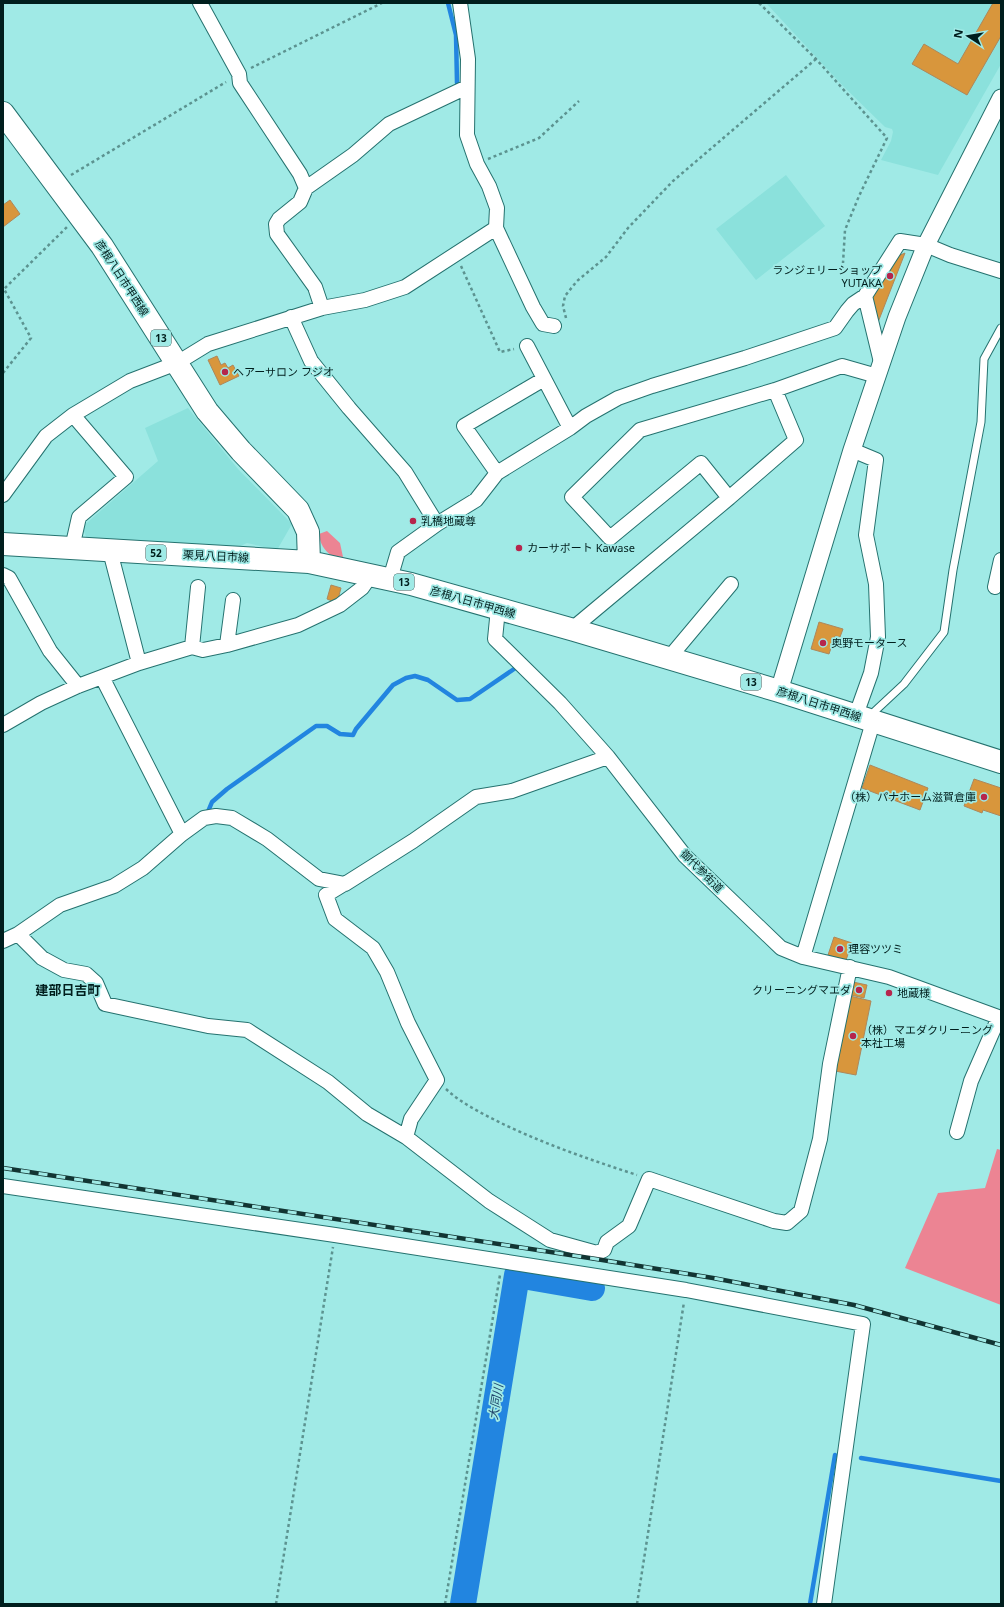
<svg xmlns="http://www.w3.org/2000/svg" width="1004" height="1607" viewBox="0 0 1004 1607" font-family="'Noto Sans','Noto Sans JP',sans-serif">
  <rect width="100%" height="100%" fill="#a0eae6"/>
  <path fill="#8be1dc" d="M766 3H1001V64L938 175 881 160 891 141 893 132 892 129 885 127 843 86Z
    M786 175 825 226 756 280 716 229Z
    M188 408 238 469 292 524 277 550 247 543 232 550 88 541 82 527 158 461 145 428Z"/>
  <path fill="#ec8493" d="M327 531 340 543 343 557 332 556C324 550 320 544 319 534Z
    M997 1149 1001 1150V1305L905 1268 938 1193 985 1188Z"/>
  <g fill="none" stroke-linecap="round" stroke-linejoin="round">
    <path stroke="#2285e0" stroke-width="4.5" d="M448 3 456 35 457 83
      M207 814 212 802 227 789 316 726H327L340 734 353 735 356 729 393 685 406 678 415 676 428 680 457 700 470 699 517 667
      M861 1458 1001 1481
      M810 1604 835 1455"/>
    <path stroke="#2285e0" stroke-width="26" d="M463 1604 517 1275 592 1288"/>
  </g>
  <path fill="#d8963c" stroke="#ac885c" d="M993 3H1001V36L967 95 912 64 924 44 958 64Z
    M10 200 20 214 3 227V205Z
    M905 253 875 330 871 296 898 256Z
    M217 356 221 365 225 363 228 368 233 365 239 376 220 385 208 360Z
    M331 585 341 588 337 603 327 599Z
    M819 622 843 629 840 637 835 636 829 654 811 649Z
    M870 765 928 788 920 810 862 788Z
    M974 779 1001 788V816L983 810 982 813 964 806Z
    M834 937 852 943 846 960 828 955Z
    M853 982 867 985 864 998 851 995Z
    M850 996 871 1001 856 1075 835 1071Z"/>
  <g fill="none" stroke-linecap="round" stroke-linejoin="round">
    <g stroke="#25726f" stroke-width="9">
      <path id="service" d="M873 719 875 711 904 684 944 632 953 570 981 422 984 359 1001 328"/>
    </g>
    <g stroke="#25726f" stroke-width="16">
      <path id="minor" d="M200 3 239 74 240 83 300 174 306 188 300 202 279 219 276 224 277 234 315 287 322 308
        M306 188 353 155 389 124 467 87
        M496 228 533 307 543 324 554 326
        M291 317 311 361 349 408 405 472 437 524
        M527 346 570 428
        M881 362 865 296 900 241 926 245 950 255 1001 271
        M852 450 876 460 866 535 876 584 878 637 871 673 856 715
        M497 473 464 426 544 379
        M3 495 46 436 73 415 130 381 177 363 208 344 322 308 365 300 405 287 496 228 497 208 489 186 477 164 467 135 468 59 460 3
        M729 498 796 440 775 390
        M72 548 79 517 126 477 73 415
        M110 551 139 663
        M3 575 9 578 50 651 78 686
        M390 579 398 552 437 524 476 500 497 473 570 428 586 416 618 398 652 386 745 358 835 328 847 311 853 304 865 296
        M995 587 1001 560
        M498 609 495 639 560 703 608 757 685 856 781 948 803 957 889 977 1001 1018
        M574 630 578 624 729 498 701 463 610 538 572 497 640 430 775 390 842 366 877 376
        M227 645 233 600
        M192 647 198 587
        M669 658 731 584
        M102 677 182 834
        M3 725 41 703 78 686 139 663 192 647 203 650 227 645 298 625 340 605 362 588 371 575
        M18 934 42 958 64 970 86 974 96 983 105 1004 208 1026 247 1030 328 1082 367 1114 406 1137 411 1119 437 1080 408 1023 387 972 373 948 335 919 326 895 344 884
        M3 941 18 934 60 905 114 886 143 868 182 834 204 818 216 816 232 818 267 839 319 879 345 884 413 841 476 797 512 791 608 757
        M803 957 873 722
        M957 1132 971 1081 999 1017
        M406 1137 489 1201 550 1240 597 1253 604 1250 607 1242 629 1226 649 1179 774 1221 787 1223 801 1211 820 1139 830 1064 850 967
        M3 1186 335 1235 686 1290 863 1324 824 1604"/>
    </g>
    <g stroke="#25726f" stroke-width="19">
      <path id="tertiary" d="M779 691 852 450 897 317 926 245 1001 98"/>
    </g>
    <g stroke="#25726f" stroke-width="24">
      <path id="primary" d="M3 113 102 246 207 411 241 451 298 510 308 532 309 562
        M3 544 309 562 411 584 574 630 779 691 1001 762"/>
    </g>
    <path stroke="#5c9390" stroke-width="2.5" stroke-dasharray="3 3" stroke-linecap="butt" d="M759 3 816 59 887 138 859 196 845 230 843 263
      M251 68 382 3
      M488 159 539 138 579 101
      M71 175 226 82
      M461 266 500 352 514 349
      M566 318 563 306 565 296 577 281 606 257 628 228 673 181 816 59
      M3 373 31 338 4 289 67 227
      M446 1089C462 1104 483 1114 503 1124 547 1145 591 1160 637 1175
      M276 1604 333 1247
      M445 1604 500 1275
      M637 1604 684 1302"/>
    <use href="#service" stroke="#fff" stroke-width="7"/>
    <use href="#minor" stroke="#fff" stroke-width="14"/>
    <use href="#tertiary" stroke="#fff" stroke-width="17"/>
    <use href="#primary" stroke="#fff" stroke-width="22"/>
    <g stroke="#123533" stroke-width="4.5">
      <path id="rail" d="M3 1168 596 1259 713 1278 854 1305 1001 1345"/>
    </g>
    <use href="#rail" stroke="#a0eae6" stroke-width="3" stroke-dasharray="9" stroke-linecap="butt"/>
  </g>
  <g fill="#b6254c" stroke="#a0eae6" stroke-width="1.5">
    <circle cx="890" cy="276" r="4"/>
    <circle cx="225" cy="372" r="4"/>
    <circle cx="413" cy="521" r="4"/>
    <circle cx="519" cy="548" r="4"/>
    <circle cx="823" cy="643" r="4"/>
    <circle cx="984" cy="797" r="4"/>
    <circle cx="840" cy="949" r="4"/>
    <circle cx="859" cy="990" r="4"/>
    <circle cx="889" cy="993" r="4"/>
    <circle cx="853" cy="1036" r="4"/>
  </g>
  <g text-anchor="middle" stroke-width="3.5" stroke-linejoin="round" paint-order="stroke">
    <g fill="#a0eae6" stroke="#305b59" stroke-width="1">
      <rect x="151" y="330" width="20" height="16" rx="3"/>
      <rect x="146" y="545" width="20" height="16" rx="3"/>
      <rect x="394" y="574" width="20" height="16" rx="3"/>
      <rect x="741" y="674" width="20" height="16" rx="3"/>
    </g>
    <g font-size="10" font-weight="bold" fill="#001e1d">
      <text x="161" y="342">13</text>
      <text x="156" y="557">52</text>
      <text x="404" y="586">13</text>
      <text x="751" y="686">13</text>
    </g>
    <g font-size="11" fill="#001e1d" stroke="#a0eae6" text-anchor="start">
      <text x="882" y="274" text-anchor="end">ランジェリーショップ<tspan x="882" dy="13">YUTAKA</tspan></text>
      <text x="233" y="376">ヘアーサロン フジオ</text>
      <text x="421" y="525">乳橋地蔵尊</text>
      <text x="527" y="552">カーサポート Kawase</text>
      <text x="831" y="647">奥野モータース</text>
      <text x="976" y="801" text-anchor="end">（株）パナホーム滋賀倉庫</text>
      <text x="848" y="953">理容ツツミ</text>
      <text x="851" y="994" text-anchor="end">クリーニングマエダ</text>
      <text x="897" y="997">地蔵様</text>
      <text x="861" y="1034">（株）マエダクリーニング<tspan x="861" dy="13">本社工場</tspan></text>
    </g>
    <g font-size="11" fill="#001e1d" stroke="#a0eae6">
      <text transform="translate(122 278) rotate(57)" y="4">彦根八日市甲西線</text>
      <text transform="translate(216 556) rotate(3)" y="4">栗見八日市線</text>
      <text transform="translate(473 602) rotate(16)" y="4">彦根八日市甲西線</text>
      <text transform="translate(819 704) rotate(18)" y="4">彦根八日市甲西線</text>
      <text transform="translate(702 871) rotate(45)" y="4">御代参街道</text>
    </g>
    <g font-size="12" font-style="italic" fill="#21456b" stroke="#a0eae6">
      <text transform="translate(496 1402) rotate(-81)" y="4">大同川</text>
    </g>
    <g font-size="13" font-weight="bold" fill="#001e1d" stroke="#a0eae6">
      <text x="68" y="995">建部日吉町</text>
    </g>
  </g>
  <rect width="1004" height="1607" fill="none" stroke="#001e1d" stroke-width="8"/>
  <g transform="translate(968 36) rotate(282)" stroke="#a0eae6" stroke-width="3" paint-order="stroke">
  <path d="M0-3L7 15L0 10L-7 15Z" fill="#001e1d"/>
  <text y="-6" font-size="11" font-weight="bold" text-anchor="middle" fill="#001e1d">N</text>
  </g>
</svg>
